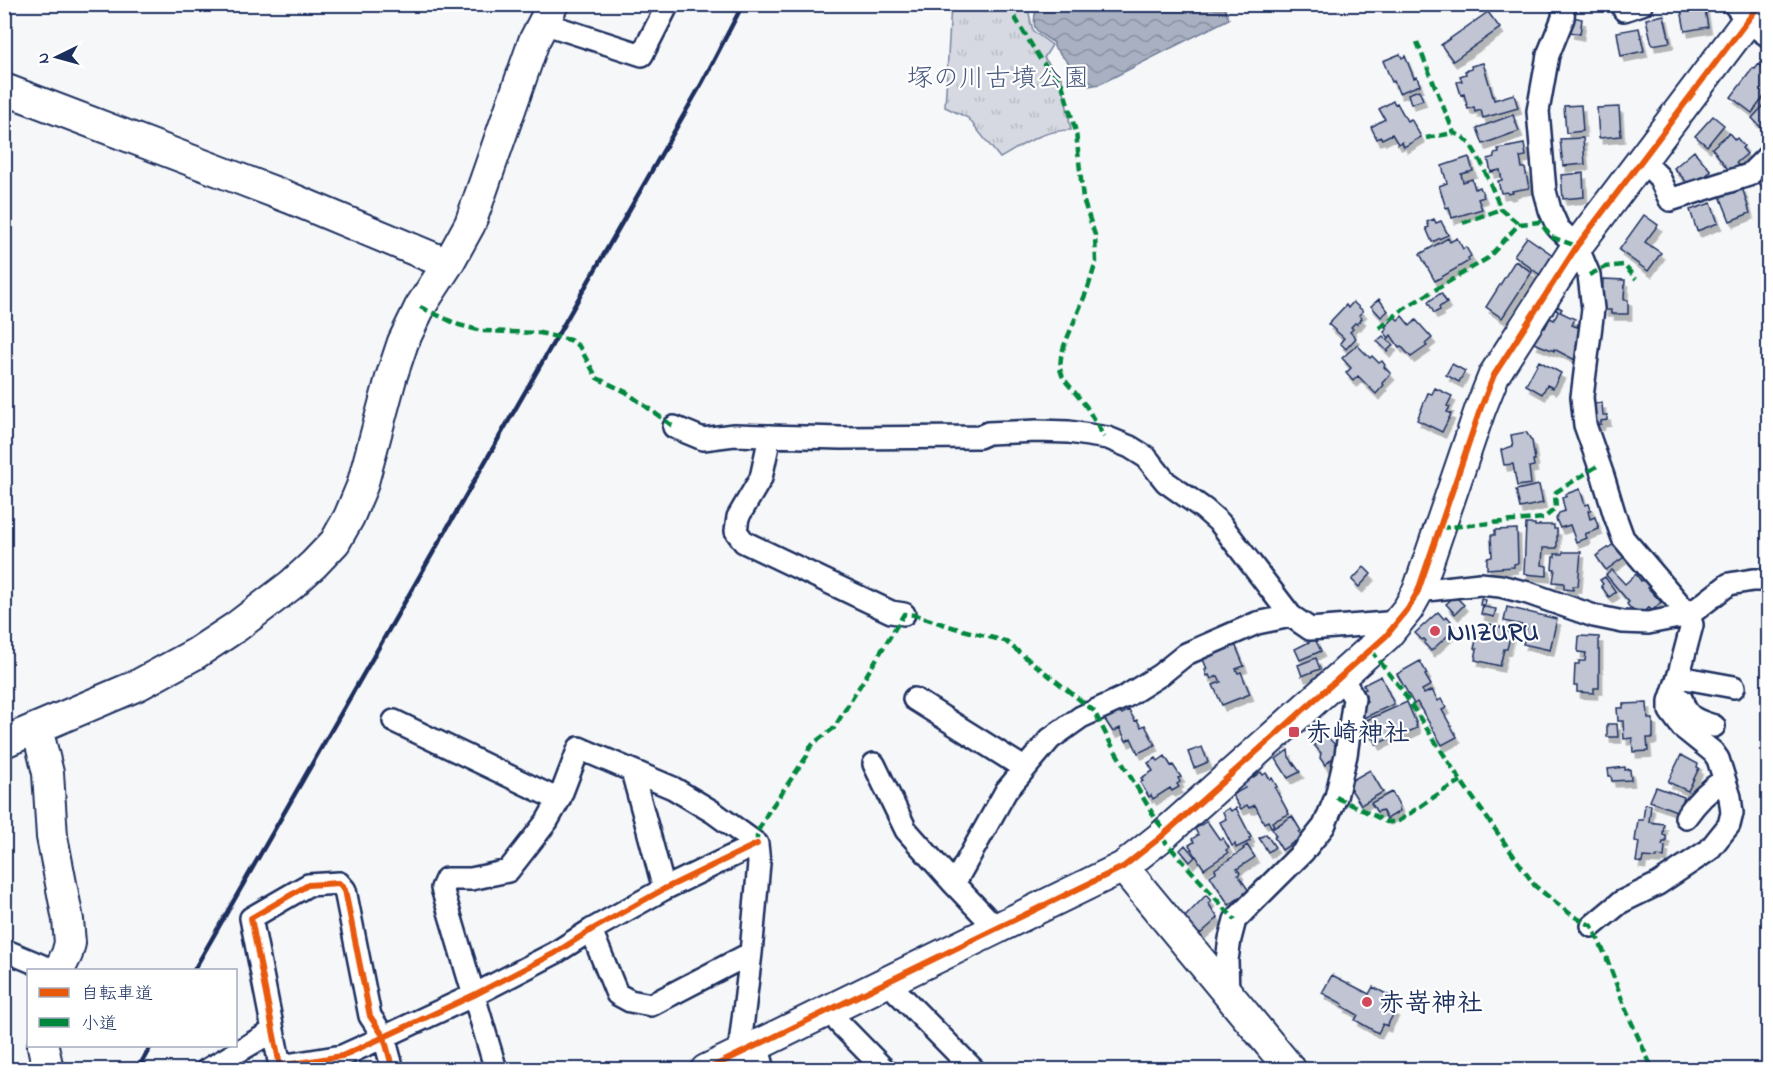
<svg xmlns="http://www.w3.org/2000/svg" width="1773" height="1074" viewBox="0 0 1773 1074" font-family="'Indie Flower','Klee One',sans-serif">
  <defs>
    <pattern id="park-tufts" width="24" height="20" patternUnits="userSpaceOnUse" patternTransform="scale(1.5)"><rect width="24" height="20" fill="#d6d9e2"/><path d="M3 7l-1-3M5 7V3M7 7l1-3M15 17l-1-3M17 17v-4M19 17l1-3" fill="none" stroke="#b7bbc4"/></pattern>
    <pattern id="water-waves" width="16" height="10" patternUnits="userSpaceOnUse" patternTransform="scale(1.5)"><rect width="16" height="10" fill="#a9b0c1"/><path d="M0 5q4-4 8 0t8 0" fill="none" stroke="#8990a0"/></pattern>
    <filter id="shadow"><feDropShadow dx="3.5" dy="6" stdDeviation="0" flood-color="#0004"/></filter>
  </defs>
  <rect width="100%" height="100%" fill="#f6f7f9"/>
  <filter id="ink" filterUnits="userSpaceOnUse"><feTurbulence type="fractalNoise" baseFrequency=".0167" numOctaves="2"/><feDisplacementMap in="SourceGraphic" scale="12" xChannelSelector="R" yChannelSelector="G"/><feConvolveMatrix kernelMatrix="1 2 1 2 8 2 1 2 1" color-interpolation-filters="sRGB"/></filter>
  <g filter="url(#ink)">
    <path fill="url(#park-tufts)" stroke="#7884a0" stroke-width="1.5" d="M951 5H1027L1033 31 1052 45 1044 58 1062 79 1071 130C1042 130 1025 144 1000 158L968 118 945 107Z"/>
    <path fill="url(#water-waves)" stroke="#707c99" stroke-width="1.5" d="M1037 5H1223L1229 19 1100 84 1089 86 1054 47V43C1033 29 1031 30 1037 5Z"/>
    <path fill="#c0c4d3" stroke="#1b2f5e" stroke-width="1.5" filter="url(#shadow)" d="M1680 4H1704L1708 27 1685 31Z
      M1488 12 1500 28 1453 61 1441 45Z
      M1664 15 1670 42 1652 45 1646 19Z
      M1573 17 1582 19 1580 34 1570 32Z
      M1639 28 1644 51 1621 56 1617 32Z
      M1400 54 1402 58 1405 56 1414 78 1417 77 1420 85 1399 93 1394 81 1392 82 1383 61Z
      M1483 63 1494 100 1514 94 1518 108 1483 118 1481 110 1475 112 1474 107 1468 109 1464 94 1461 95 1457 82 1462 81 1460 76 1466 74 1465 71 1472 69 1471 66Z
      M1759 64 1768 71V91L1752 113 1731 97 1753 68 1755 69Z
      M1419 90 1423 100 1411 104 1408 94Z
      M1393 101 1395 104 1397 103 1407 121 1411 119 1421 137 1404 147 1402 142 1398 144 1392 134 1382 139 1381 137 1377 139 1371 127 1385 119 1379 109Z
      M1766 103 1768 106V135L1752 118Z
      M1581 105 1583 131 1566 133 1564 106Z
      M1619 107 1621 136 1599 138 1597 108Z
      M1513 115 1519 131 1483 144 1477 128Z
      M1713 116 1724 125 1707 146 1695 136Z
      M1729 133 1735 140 1737 138 1744 146 1742 148 1747 154 1736 163 1738 165 1730 172 1712 148Z
      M1583 138 1585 164 1563 166 1560 139Z
      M1524 144 1526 156 1520 157 1522 168H1525L1529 188 1512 191 1513 193 1508 194 1507 192 1501 193 1498 181 1502 180 1500 170 1491 172 1488 159 1494 157V154L1499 153 1498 149Z
      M1694 151 1711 171 1692 188 1674 168Z
      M1469 157 1473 171 1461 174 1463 182 1472 179 1475 189 1480 187 1484 197 1478 199 1482 209 1452 218 1449 207 1446 208 1439 186 1447 183 1442 166Z
      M1583 173 1584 197 1563 199 1561 175Z
      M1768 177V199L1759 183Z
      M1742 187 1750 213 1730 221 1720 196Z
      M1711 203 1718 223 1697 231 1690 210Z
      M1644 215 1658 225 1645 242 1661 253 1648 271 1619 250Z
      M1434 219 1436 223 1441 221 1448 235 1432 242 1426 228 1429 227 1427 222Z
      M1527 237 1554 256 1540 275 1514 255Z
      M1448 238 1450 242 1457 238 1463 249 1466 247 1471 256 1468 258 1469 261 1435 281 1420 254Z
      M1515 261 1532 272 1502 318 1486 307Z
      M1603 279 1625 280 1624 300H1628V314H1611V310H1604V303H1602Z
      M1441 293 1447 303 1439 307 1440 310 1434 313 1428 302Z
      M1379 299 1388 311 1381 317 1371 306Z
      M1353 302 1363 311 1359 315 1362 318 1357 324 1355 323 1351 327 1353 329 1350 332 1356 338 1346 349 1340 343 1344 338 1328 324 1346 305 1348 308Z
      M1557 306 1562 309 1560 312 1575 319 1572 325 1577 327 1578 324 1586 328 1582 344 1575 360 1554 349V351L1534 343 1543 327 1545 328 1550 318 1554 320 1558 311 1556 310Z
      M1402 316 1410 326 1416 320 1432 338 1425 344 1427 346 1411 357 1401 346 1399 347 1391 335 1389 338 1384 332 1387 329 1385 327 1395 317 1398 320Z
      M1383 336 1393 345 1387 351 1377 341Z
      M1357 345 1370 358 1372 356 1379 363 1382 361 1385 365 1384 367 1391 374 1382 383 1384 385 1376 394 1358 376 1353 381 1346 373 1351 368 1342 358Z
      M1539 361 1561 373 1553 388 1547 385 1542 394 1526 385Z
      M1452 364 1465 371 1459 382 1446 375Z
      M1435 388 1452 396 1447 406 1450 407 1447 412 1451 414 1442 432 1417 420 1428 393 1432 394Z
      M1602 403 1603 415H1607V420L1601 421V424L1591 425 1590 404Z
      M1526 432 1532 441 1535 460H1533L1534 466 1529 467 1531 484 1517 486 1513 464 1504 465 1501 450 1513 446 1511 435Z
      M1539 485 1543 503 1520 508 1516 490Z
      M1580 489 1585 505 1589 504 1591 510 1588 511 1590 519 1595 517 1599 529 1585 534 1587 538 1576 542 1570 525 1560 528 1556 519 1559 513 1565 511 1562 498 1567 496 1566 494Z
      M1526 524H1535V526H1539V525H1554V529H1557V548H1543L1542 565 1547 566V576L1524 574Z
      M1517 529 1518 563 1514 564V567L1487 569V558L1492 557 1491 535H1495V530Z
      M1614 544 1615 546 1619 544 1627 555 1606 570 1596 556Z
      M1563 552H1581L1578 586H1573V590L1564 589V583L1553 582 1555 569H1552L1553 557H1555V554H1562Z
      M1364 567 1371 574 1359 587 1352 580Z
      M1612 570 1625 584 1636 574 1641 581 1644 578 1651 586 1648 588 1661 602 1652 611 1649 607 1638 617 1627 604 1629 602 1606 575Z
      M1605 577 1616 592 1609 597 1601 586 1603 584 1600 580Z
      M1455 596 1464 605 1455 614 1446 604Z
      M1481 599 1486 600 1484 607 1496 609 1494 617 1481 614 1483 605H1480Z
      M1507 607 1557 619 1550 650 1523 644 1527 626 1504 621Z
      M1438 612 1444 619 1447 616 1451 621 1449 624 1454 630 1431 651 1424 643 1426 641 1424 639 1422 640 1415 633Z
      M1490 624 1508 629V632L1511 633 1507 649H1504L1500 666 1475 660 1477 649 1474 648 1478 634 1481 635 1483 625 1489 627Z
      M1579 636 1599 637V688H1594V693L1577 692V686H1574L1575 664H1579V661H1585L1586 653 1578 652Z
      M1315 639 1321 651 1300 660 1295 649Z
      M1231 642 1233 645 1235 644 1244 666 1236 669 1238 673 1241 672 1250 694 1222 705 1213 685 1221 682 1218 676 1211 679 1209 675 1207 676 1205 670 1207 669 1202 657Z
      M1316 658 1320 669 1302 676 1298 665Z
      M1420 661 1427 674 1425 675 1431 685 1422 690 1424 694 1432 690 1438 701 1441 699 1446 708 1442 710 1457 737 1442 745 1417 702 1414 704 1397 674Z
      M1381 676 1394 704 1359 720 1361 703 1367 701 1362 690 1366 689 1363 685Z
      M1407 702 1417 725 1416 726 1417 728 1406 733 1405 731 1377 744 1374 737 1372 739 1369 731 1371 730 1367 720Z
      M1647 703 1648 719H1653V738H1647L1648 751 1633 752 1632 738 1624 739 1623 721H1618L1617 708H1623V704Z
      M1118 707 1122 714 1129 710 1135 721 1137 720 1141 727 1145 725 1155 745 1138 753 1131 738 1126 741 1120 728 1113 732 1102 715Z
      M1607 724H1617L1618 737H1607Z
      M1325 734 1338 748 1335 753 1337 754 1325 765 1320 758 1321 753 1314 745 1316 739 1320 738Z
      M1202 747 1208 762 1194 768 1188 752Z
      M1288 750 1289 757 1300 772 1288 778 1276 759Z
      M1681 755 1698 764 1697 767 1699 768 1688 791 1668 782Z
      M1165 756 1171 766 1173 765 1181 777 1178 778 1180 782 1177 784 1179 787 1172 791 1170 788 1153 799 1151 795 1149 797 1140 782 1143 781 1141 778 1153 771 1148 763 1156 758 1158 761Z
      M1625 767V770L1630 769 1631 780 1612 781 1611 776H1609L1608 769Z
      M1370 770 1383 792 1361 805 1347 783Z
      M1261 772 1263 775 1266 773 1270 779 1272 778 1277 787 1275 788 1289 814 1272 822 1274 825 1271 827 1268 821 1264 823 1255 805 1249 808 1247 805 1241 809 1232 795 1245 788 1243 784Z
      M1656 787 1684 797 1679 812 1650 801Z
      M1392 792 1400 807 1399 808 1400 811 1387 819 1382 810 1377 812 1371 803Z
      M1645 804 1651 805 1649 822 1664 824 1663 835 1666 836V842H1663L1662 845 1665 846 1664 857 1657 856V858L1643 857 1642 863 1636 862 1639 842 1635 841 1638 820H1643Z
      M1229 808 1231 811 1236 808 1251 837 1249 838 1250 841 1236 848 1235 844 1232 846 1220 822 1226 819 1223 812Z
      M1292 816 1301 831 1299 832 1302 837 1282 850 1274 837 1276 836 1272 829Z
      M1207 821 1220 840 1223 838 1229 848 1226 850 1228 853 1204 869 1189 845 1194 842 1192 839 1198 835 1195 829Z
      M1266 834 1275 847 1268 852 1259 838Z
      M1185 845 1195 857 1190 862 1180 850Z
      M1247 845 1255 857 1237 869 1240 873 1238 875 1249 891 1229 905 1210 876 1216 872 1215 869 1244 849 1243 848Z
      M1206 895 1211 901 1208 903 1218 918 1198 936 1183 919Z
      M1332 975 1369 994 1373 987 1396 999 1391 1009 1395 1011 1387 1026 1383 1024 1378 1033 1355 1020 1358 1015 1342 1006 1343 1004 1322 993Z"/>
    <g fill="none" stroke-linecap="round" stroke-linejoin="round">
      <g stroke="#1b2f5e" stroke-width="26">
        <path id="street" d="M1564 4 1563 18 1548 55 1538 111 1545 191 1550 210 1558 228 1577 246 1589 275 1593 309 1582 397 1585 425 1603 476 1615 516 1623 538 1689 615 1692 625 1679 674 1670 701V711L1682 727 1713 752 1718 759 1730 797 1732 813 1729 825 1709 850 1658 884 1621 902 1592 926
          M1734 4 1748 21 1768 36
          M1624 10 1642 4
          M543 23 642 55 668 4
          M1642 160 1659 177 1670 200 1749 175 1768 156
          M674 427 703 439 734 435 841 438 979 437 988 433 1037 431 1069 432 1108 438 1130 447 1146 457 1166 482 1204 509 1220 523 1291 616 1310 629 1399 622
          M770 436 761 478 738 517 736 531 744 542 891 612 904 614
          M1418 591 1480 584 1500 586 1528 593 1594 616 1623 622 1648 623 1689 615 1729 584 1753 580H1768
          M1690 679 1734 687
          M914 699 1024 768
          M1682 700C1686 718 1698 721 1714 726
          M394 721 559 800
          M874 764 906 830 954 884 997 929
          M632 771 664 889
          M1686 817C1697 801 1708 790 1724 780
          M954 884 1006 791 1050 739 1081 717 1125 697 1160 675 1186 654 1257 623 1291 616
          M591 930 617 994 630 1001 651 1005 751 953
          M4 950 52 970
          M892 979 897 992 974 1070
          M1228 994 1227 960 1230 939 1235 920 1304 851 1324 826 1336 797 1346 755 1354 698 1341 676
          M832 1008 839 1023 885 1070
          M757 1044 764 1070
          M207 1070 273 1031
          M393 1070 384 1037 370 1016 345 890 339 883 308 885 251 918 280 1066 342 1056 384 1037 474 995 555 953 591 930 664 889 757 844
          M496 1070 442 888 446 879H471L508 871 547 821 559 800 579 748 673 788 713 812 757 844 759 863 751 953 739 1053 743 1070"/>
      </g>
      <g stroke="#1b2f5e" stroke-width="34">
        <path id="secondary" d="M4 89 290 198 448 264
          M37 728 48 773 52 837 68 920 70 943 67 954 59 970
          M4 742 138 685 195 654 236 627 291 585 314 564 335 542 349 517 362 486 391 378 403 342 420 307 448 264 470 224 534 41 553 4
          M1123 867 1291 1070
          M43 1046 48 1070
          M706 1070 1123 867 1161 837 1386 636 1408 609 1418 591 1480 410 1494 375 1577 246 1760 4"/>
      </g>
      <use href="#street" stroke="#fff" stroke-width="21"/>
      <use href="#secondary" stroke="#fff" stroke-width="30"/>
      <path stroke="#1b2f5e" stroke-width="4.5" d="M194 970 702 83 743 4
        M137 1070 151 1046"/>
      <path stroke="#00873e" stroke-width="4.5" stroke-dasharray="9 4.5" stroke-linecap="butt" d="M1011 4 1014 16 1040 59 1062 84 1076 132 1083 199 1095 235 1096 262 1088 288 1064 346 1061 357 1060 369 1063 378 1086 406 1104 437
        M1417 42 1454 133 1463 137 1470 144 1481 162 1501 209 1519 224
        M1426 138 1454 133
        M1463 223 1501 209
        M1589 275 1605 267 1624 265 1636 279
        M420 307 459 325 482 331 540 333 570 340 579 346 597 378 626 392 674 427
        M1379 328 1405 308 1488 258 1519 224 1540 222 1551 237 1577 246
        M1440 528 1544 518 1556 508 1555 494 1556 492 1599 465
        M1371 650 1399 686 1461 781 1535 886 1573 916 1592 926 1607 959 1625 1008 1653 1070
        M1336 797 1387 822H1397L1443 791 1461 781
        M1161 837 1235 920
        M757 844V833L767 814 807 756 809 749 814 743 834 728 904 614 915 615 955 628 1005 641 1094 711 1111 744 1157 821 1166 832"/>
      <g stroke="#fff" stroke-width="10">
        <path id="cycleway" d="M393 1070 384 1037 370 1016 345 890 339 883 308 885 251 918 280 1066 342 1056 384 1037 474 995 555 953 591 930 664 889 757 844
          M706 1070 1123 867 1161 837 1386 636 1408 609 1418 591 1480 410 1494 375 1577 246 1760 4"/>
      </g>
      <use href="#cycleway" stroke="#e8590c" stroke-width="6"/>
    </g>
  </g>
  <g fill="#d1495b" stroke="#fff" stroke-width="2">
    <circle cx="1435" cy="631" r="6"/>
    <rect x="1288" y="726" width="12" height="12" rx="3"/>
    <circle cx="1367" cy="1002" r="6"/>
  </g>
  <g text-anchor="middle" stroke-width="4.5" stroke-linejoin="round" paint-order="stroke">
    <g font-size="26" fill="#4a5a7f" stroke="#fff">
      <text x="998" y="86">塚の川古墳公園</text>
    </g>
    <g font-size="26" font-weight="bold" fill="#1b2f5e" stroke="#fff" text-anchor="start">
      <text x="1447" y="640">NIIZURU</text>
      <text x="1306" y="741">赤崎神社</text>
      <text x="1379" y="1011">赤嵜神社</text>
    </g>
  </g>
  <rect width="1773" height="1074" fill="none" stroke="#fff" stroke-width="24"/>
  <rect x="12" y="12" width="1749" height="1050" fill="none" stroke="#1b2f5e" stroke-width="2" filter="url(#ink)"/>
  <rect x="27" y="969" width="210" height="78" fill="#ffffff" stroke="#a4acbf" stroke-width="1.5"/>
  <rect x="39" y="988" width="30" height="9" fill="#e8590c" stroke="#a4acbf" stroke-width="1.5"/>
  <text x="81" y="999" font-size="18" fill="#1b2f5e">自転車道</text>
  <rect x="39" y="1018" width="30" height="9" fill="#00873e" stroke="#a4acbf" stroke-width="1.5"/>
  <text x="81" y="1029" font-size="18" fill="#1b2f5e">小道</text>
  <g transform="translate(57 57) rotate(265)" stroke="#ffffff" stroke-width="4.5" paint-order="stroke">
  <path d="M0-4.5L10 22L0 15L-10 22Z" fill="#1b2f5e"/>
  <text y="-9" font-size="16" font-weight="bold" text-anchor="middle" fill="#1b2f5e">N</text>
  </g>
</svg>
